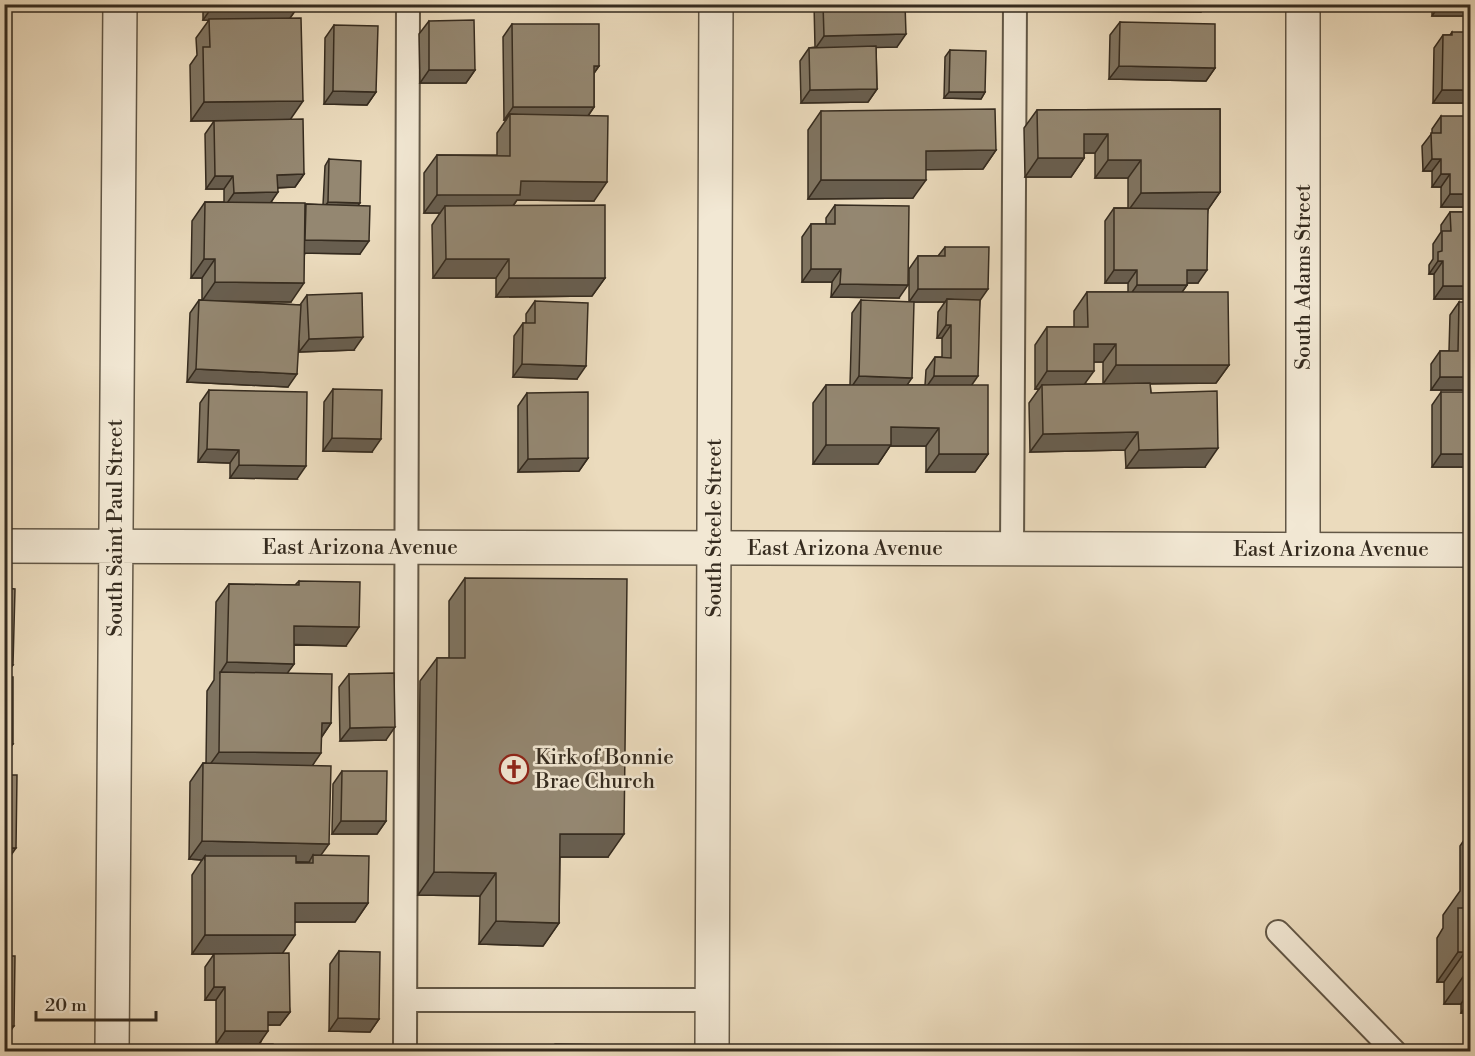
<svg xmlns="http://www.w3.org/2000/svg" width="1475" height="1056" viewBox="0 0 1475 1056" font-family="'Libre Bodoni',serif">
  <rect width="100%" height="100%" fill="#ebdbbd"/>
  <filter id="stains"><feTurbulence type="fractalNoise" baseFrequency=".00333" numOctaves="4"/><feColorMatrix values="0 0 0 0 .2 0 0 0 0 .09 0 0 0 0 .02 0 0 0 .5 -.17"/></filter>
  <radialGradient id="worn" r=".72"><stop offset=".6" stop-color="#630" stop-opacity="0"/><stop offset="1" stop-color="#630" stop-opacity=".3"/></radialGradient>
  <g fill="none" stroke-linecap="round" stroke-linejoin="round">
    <g stroke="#625746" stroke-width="26">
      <path id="service" d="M1012 549 1015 4
        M1278 932 1395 1052
        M406 1000H712
        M405 1052 408 4"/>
    </g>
    <g stroke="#625746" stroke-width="36">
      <path id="minor" d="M1303 4V549
        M4 546 1470 550
        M112 1052 120 4"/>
    </g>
    <g stroke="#625746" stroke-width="36">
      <path id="tertiary" d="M712 1052 716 4"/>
    </g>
    <use href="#service" stroke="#f2e8d4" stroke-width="22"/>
    <use href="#minor" stroke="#f2e8d4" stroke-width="33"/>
    <use href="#tertiary" stroke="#f2e8d4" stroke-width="33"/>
  </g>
  <path fill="#7f7461" stroke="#352b1f" stroke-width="1.5" fill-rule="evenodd" d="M203 4H297V8L290 18V120L304 174 295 187 278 188 271 203 305 206 306 204 323 205 325 166 329 159 358 205 360 254 305 253 291 302 226 301 300 305 307 295 354 350 299 352V340L288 387 187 382 190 313 199 300H202V278H191L192 221 205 202H224V189H206L205 134 214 121 281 120 191 121 190 65 197 55 196 38 209 20H203Z
    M814 4H905L897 47H876L877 89 868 102 801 103 800 61 809 48 815 47Z
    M1130 4H1207L1201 12 1130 11Z
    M1432 4H1470V16H1432Z
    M429 21 475 70 466 83H420L419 34Z
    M1120 22 1215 68 1206 81 1109 79 1110 35Z
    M512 24 599 66 594 73V107L588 116 594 201 517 200 513 206 605 278 592 296 496 297V278H433L432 225 440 213H424V173L437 155H497V133L506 120H504L503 37Z
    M334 25 376 92 367 105 324 104 325 38Z
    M1452 32 1470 103H1433L1434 48 1443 35H1450Z
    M950 50 985 92 981 99 944 98 945 57Z
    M1220 109V192L1208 209 1198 283H1187V285L1182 292 1229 365 1216 383 1150 384 1151 393 1205 467 1126 468 1125 450 1030 452 1029 403 1039 389H1035V345L1047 327H1074V311L1087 292H1128V283H1105V221L1114 208H1128V178H1095V153H1084V158L1071 177H1025L1024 128 1037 110ZM1094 362H1103V384H1085Z
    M821 111 996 150 983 169H926L913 198 808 199V130Z
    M1441 116 1470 207H1441V187H1432V171H1423L1422 146 1432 133V129Z
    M835 205 899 298 831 297 832 282H802V237L811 224H826V218Z
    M1450 212H1470V299H1434V274H1429V265L1433 259V244L1441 232V225Z
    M945 247 980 301 972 385 988 454 975 472H926V446H890L878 464H813V403L826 385H850L852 313 861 300 907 385H925L926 370 935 357H942V338H937L938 312 945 302H909V269L918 256H938Z
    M535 301 577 379 513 377 514 336 523 323H526V314Z
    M1459 302 1470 390H1431V364L1440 351H1449L1450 315Z
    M333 389 372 452 323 451 324 402Z
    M209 390 297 479 230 478V463L198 462 200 403Z
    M1441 392 1470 467H1432V405Z
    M527 393 588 458 579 471 518 472V406Z
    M465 578 608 857H560L559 923 543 946 479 944 480 896 418 895 420 681 437 658H449V601Z
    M299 581 346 646 294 645V664L287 673 331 723 321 738 313 765 321 856 368 903 355 922H295L282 953 290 1012 280 1025H268L260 1044 273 1052H212L217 1044H216V1000H205V967L214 954H245H192V875L202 860 189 859 190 782 203 763H206L207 691 214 680 216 602 229 584 295 585ZM296 862H309L308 863H296Z
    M349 674 386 740 340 741 339 687Z
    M342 771 386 821 377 834H332L333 784Z
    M1470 831V1013H1461V1004H1444V982H1437V938L1443 928V915L1460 891V846Z
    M339 951 379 1019 370 1032 329 1031 330 964Z"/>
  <path fill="#685e4f" stroke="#352b1f" stroke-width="1.5" d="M533 4H595L594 7 532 6Z
    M1031 4H1073L1072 5 1029 6Z
    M1134 4H1207L1201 12 1130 11Z
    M1440 4H1470V16H1432Z
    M212 7 297 8 288 21 203 20Z
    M906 34 897 47 815 49 824 36Z
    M594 66H599L590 79Z
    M1119 66 1215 68 1206 81 1109 79Z
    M429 70H475L466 83H420Z
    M877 89 868 102 801 103 810 90Z
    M1442 90H1470V103H1433Z
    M4 91H9L4 97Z
    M333 91 376 92 367 105 324 104Z
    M949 92H985L981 99 944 98Z
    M303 101 290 120 191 121 204 102Z
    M513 107H594L585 120 510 114 506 120H504Z
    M1084 134H1108L1095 153H1071Z
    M996 150 983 169 913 170 926 151Z
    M1038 158H1084L1071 177H1025Z
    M1432 159H1441L1432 171H1423Z
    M1108 160H1141L1128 178H1095Z
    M304 174 295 187 268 188 277 175Z
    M1441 174H1450L1441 187H1432Z
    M215 176H233L224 189H206Z
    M821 180H926L913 198 808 199Z
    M521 181 607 182 594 201 517 200 507 214 445 206 440 213H424L437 195Z
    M278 192 269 205 225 206 234 193Z
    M1220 192 1207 211H1128L1141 193Z
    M1450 194H1470V207H1441Z
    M328 202 360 203 355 210 323 209Z
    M305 240 369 241 360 254 296 253Z
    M204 259H215L202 278H191Z
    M446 259H509L496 278H433Z
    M1438 261H1443L1434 274H1429Z
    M811 269H841L832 282H802Z
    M1114 270H1137L1128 283H1105Z
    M1187 270H1207L1198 283H1178Z
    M509 278H605L592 296 496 297Z
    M215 282 304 283 291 302 202 301Z
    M840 284 908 285 899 298 831 297Z
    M1137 285H1187L1178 298H1128Z
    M1443 286H1470V299H1434Z
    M918 289H988L979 302 947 299 945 302H909Z
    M946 325H951L942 338H937Z
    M363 337 354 350 299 352 309 339Z
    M1094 344H1116L1103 362H1081Z
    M522 364 586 366 577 379 513 377Z
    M1116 365H1229L1216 383 1103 384Z
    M196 369 297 374 288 387 187 382Z
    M1047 371H1094L1081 389 1042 385 1039 389H1035Z
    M859 376 912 378 903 391 850 389Z
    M934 376H978L969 389H925Z
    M1440 377H1470V390H1431Z
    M891 427 939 428 926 446H890L878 464H813L826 445Z
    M1138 432 1125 450 1030 452 1043 434Z
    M332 438 381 439 372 452 323 451Z
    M1218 448 1205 467 1126 468 1139 450Z
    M207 449 239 450 230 463 198 462Z
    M939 454H988L975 472H926Z
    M1441 454H1470V467H1432Z
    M588 458 579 471 518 472 528 459Z
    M239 465 306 466 297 479 230 478Z
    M294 626 359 627 346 646 281 644Z
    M227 662 294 664 281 682 220 673Z
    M4 665H13L4 677Z
    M322 723H331L318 742Z
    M395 727 386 740 340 741 350 728Z
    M4 744H13L4 756Z
    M219 752 321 753 308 772 206 770Z
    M341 821H386L377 834H332Z
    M560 834H624L608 857H544Z
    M202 841 329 844 316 862 313 855 309 862 205 860V856L202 860 189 859Z
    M4 848H16L7 861H4Z
    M434 872 496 873 480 896 418 895Z
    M295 903H368L355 922H282Z
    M496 921 559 923 543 946 479 944Z
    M205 935H295L282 954H192Z
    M1458 952H1465L1444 982H1437Z
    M1465 974H1470V990L1461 1004H1444Z
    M214 987H225L216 1000H205Z
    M1470 1000V1013H1461Z
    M268 1012H290L280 1025H259Z
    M338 1018 379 1019 370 1032 329 1031Z
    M4 1026H14L5 1039H4Z
    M225 1031H268L259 1044H216Z"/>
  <path fill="#948771" stroke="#352b1f" stroke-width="1.5" d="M212 4H297V8L212 7Z
    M823 4H905L906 34 824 36Z
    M301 18 303 101 204 102 203 47H210L209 19Z
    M474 20 475 70H429V21Z
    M1120 22 1215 24V68L1119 66Z
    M4 23H10L9 91H4Z
    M512 24H599V66H594V107H513Z
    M334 25 378 26 376 92 333 91Z
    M1452 32H1470V90H1442L1443 35H1452Z
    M876 46 877 89 810 90 809 48Z
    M950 50 986 51 985 92H949Z
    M4 109H7L5 182H4Z
    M995 109 996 150 926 151V180H821V111Z
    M1220 109V192L1141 193V160H1108V134H1084V158H1038L1037 110Z
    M510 114 608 116 607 182 521 181 520 195H437V155L510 156Z
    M1441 116H1470V194H1450V174H1441V159H1432L1431 133H1441Z
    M303 119 304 174 277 175 278 192 234 193 233 176H215L214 121Z
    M329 159 361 161 360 203 328 202Z
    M205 202 305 203 304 283 215 282V259H204Z
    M306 204 370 206 369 241 305 240Z
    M605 205V278H509V259H446L445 206Z
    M835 205 909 206 908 285 840 284 841 269H811V224H835Z
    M1114 208 1208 209 1207 270H1187V285H1137V270H1114Z
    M1450 212H1470V286H1443V261H1438V252L1442 251V231H1451Z
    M945 247H989L988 289H918V256H945Z
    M1087 292H1228L1229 365H1116V344H1094V371H1047V327H1088Z
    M362 293 363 337 309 339 307 295Z
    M947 299 980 300 978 376H934L935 357 951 358V325H946Z
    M199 300 301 305 297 374 196 369Z
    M861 300 914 302 912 378 859 376Z
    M535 301 588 303 586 366 522 364 523 323H535Z
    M1459 302H1470V377H1440V351H1458Z
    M1150 383 1151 393 1217 391 1218 448 1139 450 1138 432 1043 434 1042 385Z
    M826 385H988V454H939V428L891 427V445H826Z
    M333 389 382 390 381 439 332 438Z
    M209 390 307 392 306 466 239 465V450L207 449Z
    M588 392V458L528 459 527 393Z
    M1441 392H1470V454H1441Z
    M465 578 627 579 624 834H560L559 923 496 921V873L434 872 437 658H465Z
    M299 581 360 582 359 627 294 626V664L227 662 229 584 299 585Z
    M4 588 15 589 13 665H4Z
    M220 672 332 674 331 723H322L321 753 219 752Z
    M394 673 395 727 350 728 349 674Z
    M4 677H13V744H4Z
    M203 763 331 766 329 844 202 841Z
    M342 771H387L386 821H341Z
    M4 775H17L16 848H4Z
    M313 855 369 856 368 903H295V935H205V856H296V863H313Z
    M4 867H8V892H4Z
    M1464 885H1470V974H1465V952H1458V908H1464Z
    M339 951 380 952 379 1019 338 1018Z
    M289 953 290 1012H268V1031H225V987H214V954Z
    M4 956H15L14 1026H4Z
    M217 1044H273V1052H217Z
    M555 1044 613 1045V1052H519V1048H554Z"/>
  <defs>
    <g id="church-ring" transform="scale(1.5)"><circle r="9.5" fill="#f2e8d4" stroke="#8f2418" stroke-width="1.5"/><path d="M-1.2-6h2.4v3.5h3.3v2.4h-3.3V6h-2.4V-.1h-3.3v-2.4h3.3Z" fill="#8f2418"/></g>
  </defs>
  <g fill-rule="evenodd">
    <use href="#church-ring" x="514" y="769"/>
  </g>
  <g text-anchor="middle" stroke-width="5" stroke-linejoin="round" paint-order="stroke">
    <g font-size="21" fill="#352b1f" stroke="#f2e8d4">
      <text transform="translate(1303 277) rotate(-90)" y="7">South Adams Street</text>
      <text transform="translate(115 528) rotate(-90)" y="7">South Saint Paul Street</text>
      <text transform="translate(714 528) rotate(-90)" y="7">South Steele Street</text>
      <text x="360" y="554">East Arizona Avenue</text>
      <text x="845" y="555">East Arizona Avenue</text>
      <text x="1331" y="556">East Arizona Avenue</text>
    </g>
    <g font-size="21" fill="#352b1f" stroke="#f2e8d4" text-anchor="start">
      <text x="535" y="764">Kirk of Bonnie<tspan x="535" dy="24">Brae Church</tspan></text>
    </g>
  </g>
  <rect width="1475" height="1056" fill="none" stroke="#ebdbbd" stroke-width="24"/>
  <rect x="6" y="6" width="1463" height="1044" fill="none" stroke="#352b1f" stroke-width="3"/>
  <rect x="12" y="12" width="1451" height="1032" fill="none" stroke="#352b1f" stroke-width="1.5"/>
  <path d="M36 1011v9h120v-9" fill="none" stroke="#352b1f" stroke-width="3"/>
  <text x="45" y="1011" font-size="18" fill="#352b1f" stroke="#f2e8d4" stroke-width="4.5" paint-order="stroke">20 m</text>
  <rect width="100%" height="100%" filter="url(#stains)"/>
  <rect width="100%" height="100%" fill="url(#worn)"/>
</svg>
